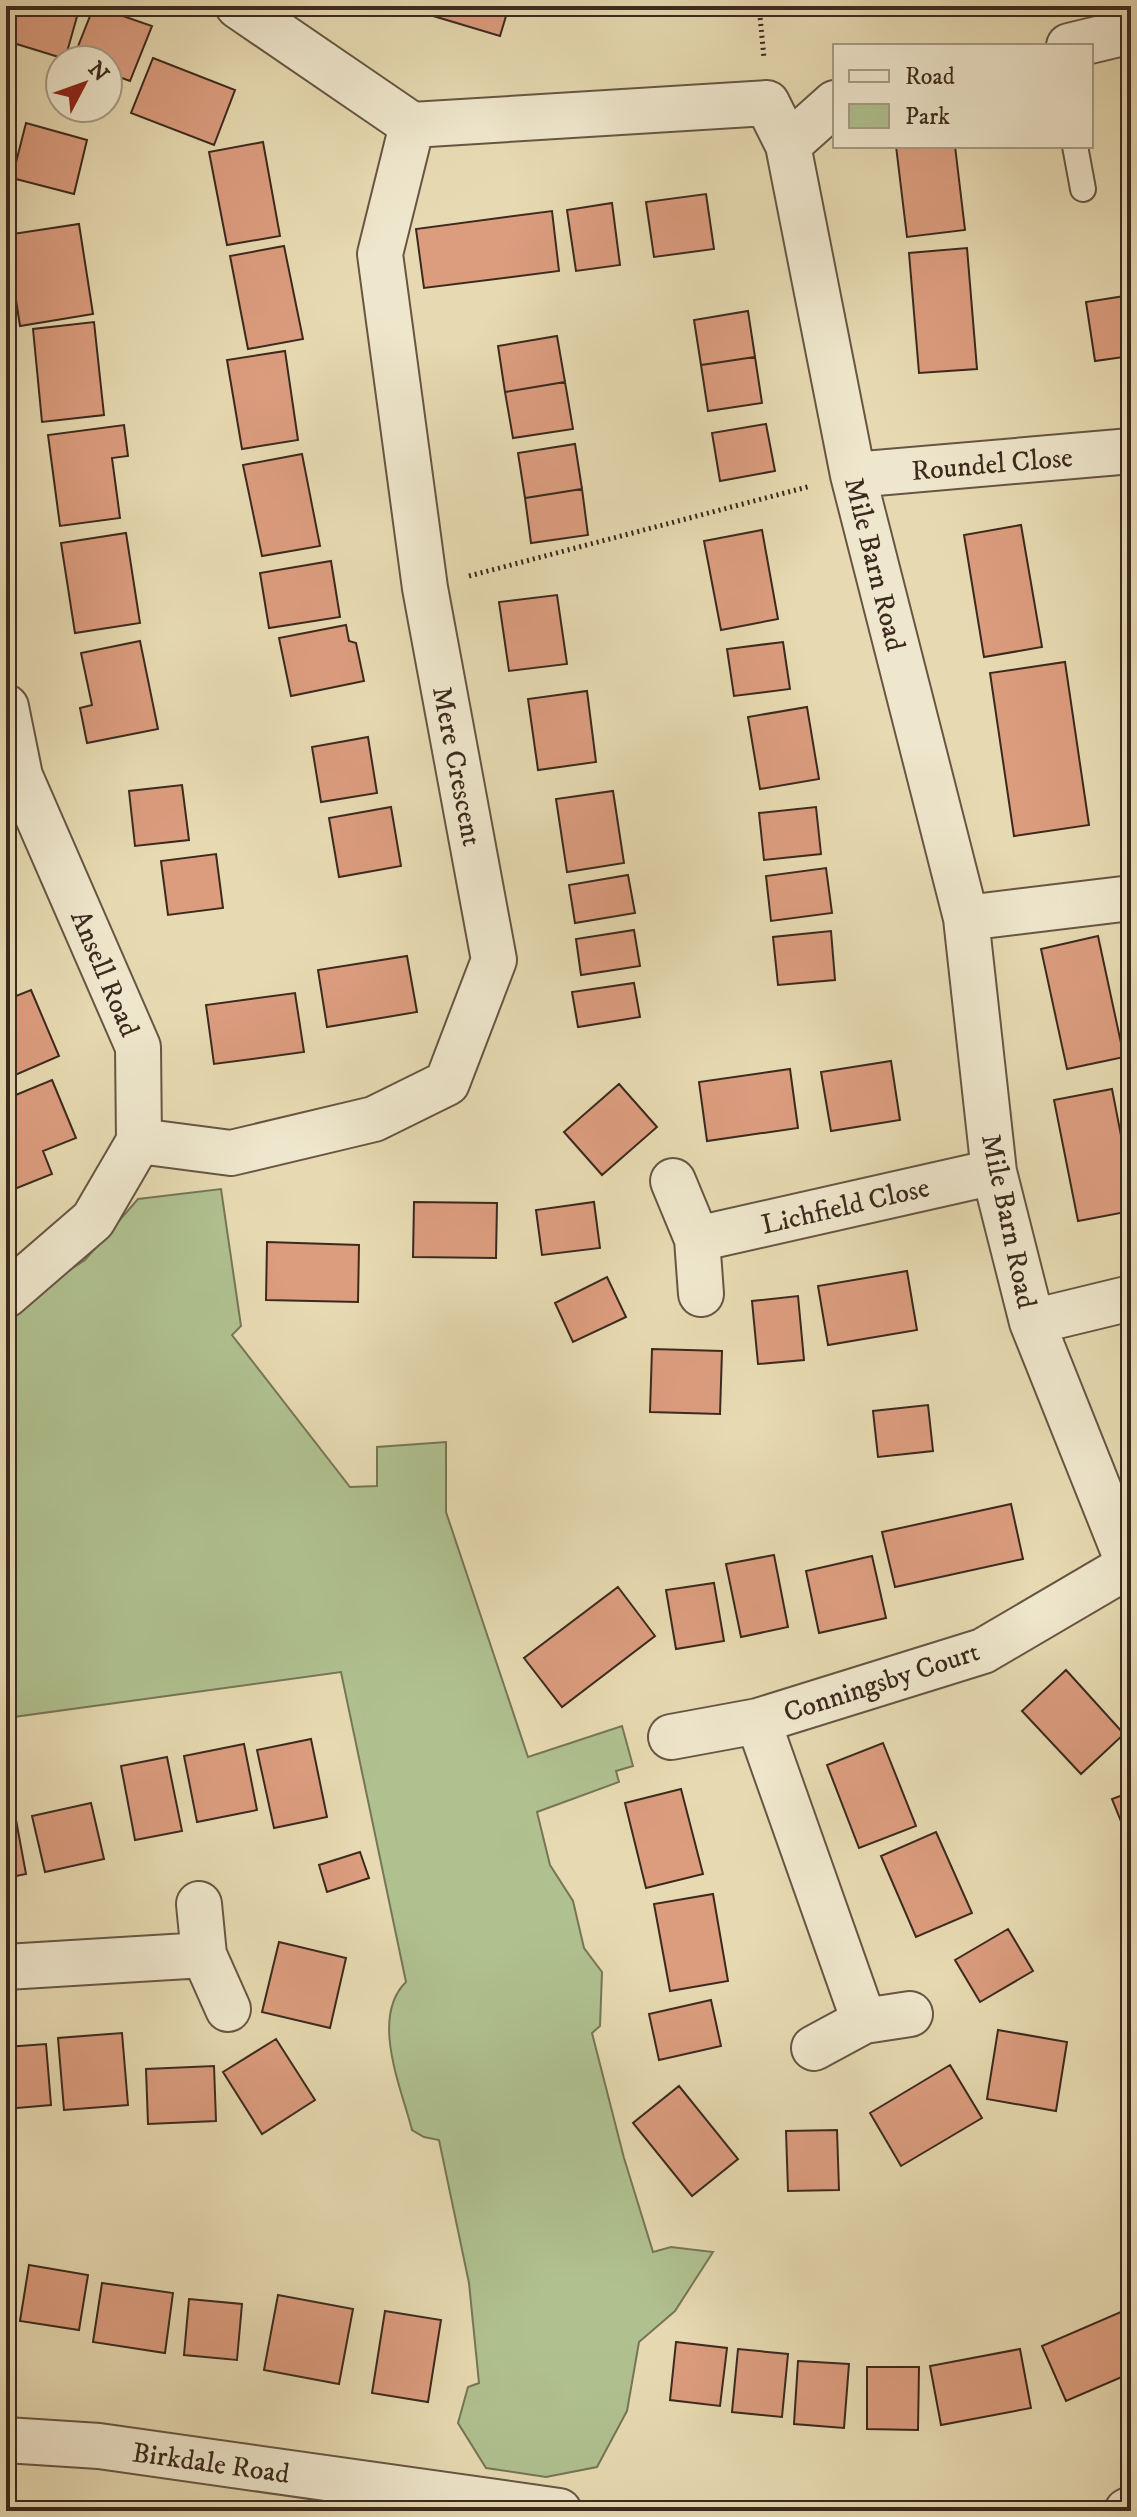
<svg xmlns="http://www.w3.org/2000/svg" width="1137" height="2517" viewBox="0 0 1137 2517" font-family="'IM FELL DW Pica',serif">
  <rect width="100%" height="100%" fill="#e7dab2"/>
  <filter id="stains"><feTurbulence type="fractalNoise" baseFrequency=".0025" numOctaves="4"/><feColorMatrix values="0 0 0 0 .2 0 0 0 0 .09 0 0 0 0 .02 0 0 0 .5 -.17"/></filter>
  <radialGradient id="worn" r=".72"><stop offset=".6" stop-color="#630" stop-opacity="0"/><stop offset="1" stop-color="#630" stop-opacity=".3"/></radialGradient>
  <path fill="#b0c190" stroke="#767657" stroke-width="2" d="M221 1189 241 1326 232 1335 350 1487 377 1486V1447L446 1442V1512L528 1757 622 1726 633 1766 616 1771 619 1782 537 1812 550 1865 573 1901 584 1948 602 1972 600 2026 592 2033 624 2158 653 2252 671 2247 713 2252 675 2311 639 2342 627 2411 597 2467 546 2477 486 2468 458 2423 468 2387 479 2383 469 2283 439 2140 424 2137 412 2130C401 2087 370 2017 406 1982L341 1672 6 1718V1311L85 1260 138 1199Z"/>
  <path fill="#dc9d7f" stroke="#3c2a1e" stroke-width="2" d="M18 6H80L65 59 7 41Z
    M94 6 152 26 130 81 108 73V60L73 59Z
    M433 6H509L500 36 430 15Z
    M545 6H593L545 11Z
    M153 58 235 90 214 145 131 113Z
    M26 123 87 140 74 194 12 178Z
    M263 142 280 236 227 245 209 152Z
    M896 146H955L965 230 907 237Z
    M706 194 714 249 654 257 646 202Z
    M612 203 620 265 576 271 567 210Z
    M552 211 559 271 424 288 416 229Z
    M79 224 93 314 20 326 6 235Z
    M284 246 303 339 248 349 230 256Z
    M967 248 977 369 919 373 909 253Z
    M1131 295V356L1095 361 1086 302Z
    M748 311 755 357 701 365 694 320Z
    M94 322 104 415 42 422 33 329Z
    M557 336 565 382 505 392 498 346Z
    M285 351 298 440 242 449 227 360Z
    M755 357 762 403 708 411 701 365Z
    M565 382 573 429 513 438 505 392Z
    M766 424 775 471 720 481 712 433Z
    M124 425 128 456 112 458 120 518 60 526 48 435Z
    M575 444 582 489 525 498 518 453Z
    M302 454 320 546 262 556 243 465Z
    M582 489 588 535 531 543 525 498Z
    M1021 525 1042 647 984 657 964 535Z
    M762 530 778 619 721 630 704 541Z
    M126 533 140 623 75 633 61 543Z
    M331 561 340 617 269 628 260 573Z
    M557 595 567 664 509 671 499 602Z
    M346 625 349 641 356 643 364 681 291 696 279 638Z
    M140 641 158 729 87 743 80 708 92 705 81 653Z
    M783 642 790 689 734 696 727 649Z
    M1065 662 1089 825 1014 836 990 673Z
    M587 691 596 762 538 770 528 699Z
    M807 707 819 779 760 789 748 717Z
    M368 737 377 793 321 802 312 747Z
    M182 785 189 840 135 846 129 791Z
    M613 791 624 863 567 872 556 799Z
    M391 807 401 866 339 877 329 818Z
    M816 807 821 854 764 860 759 813Z
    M216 854 223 908 168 915 161 861Z
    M826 868 832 913 771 921 766 876Z
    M628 875 635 913 575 923 569 885Z
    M634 930 640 966 581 975 576 939Z
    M831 931 835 980 778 985 773 937Z
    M1098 936 1124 1057 1067 1069 1041 949Z
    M407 956 417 1012 327 1027 318 970Z
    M634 983 640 1017 578 1027 572 992Z
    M31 990 59 1056 6 1079V1000Z
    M295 993 304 1052 214 1064 206 1005Z
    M891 1061 900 1120 831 1131 821 1072Z
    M790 1069 798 1128 707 1141 699 1082Z
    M52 1080 76 1138 43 1151 52 1174 7 1192 6 1099Z
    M619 1084 657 1127 602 1175 564 1132Z
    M1112 1089 1131 1187V1211L1078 1221 1054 1100Z
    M414 1202 497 1203 496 1258 413 1257Z
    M594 1202 600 1248 542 1255 536 1210Z
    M267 1242 359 1245 358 1302 266 1300Z
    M907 1271 917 1330 828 1345 818 1286Z
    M607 1277 626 1317 573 1342 555 1303Z
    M798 1296 804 1360 758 1364 752 1301Z
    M652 1349 722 1351 720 1414 650 1412Z
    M928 1405 933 1451 878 1457 873 1411Z
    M1011 1504 1023 1559 895 1587 882 1532Z
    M774 1555 788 1627 741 1637 726 1564Z
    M872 1556 886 1618 819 1633 806 1571Z
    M714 1583 724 1641 676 1649 666 1590Z
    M618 1587 655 1636 562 1707 524 1658Z
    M1066 1670 1124 1734 1081 1774 1022 1711Z
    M311 1739 327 1817 274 1828 257 1750Z
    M883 1743 916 1826 859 1848 827 1765Z
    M244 1744 257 1810 197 1822 184 1756Z
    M167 1757 182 1831 135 1840 121 1766Z
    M681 1789 703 1874 646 1888 625 1803Z
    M1131 1792V1846L1112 1799Z
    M91 1803 104 1859 45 1872 32 1816Z
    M16 1820 26 1874 6 1878V1822Z
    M936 1832 972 1913 916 1937 881 1856Z
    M360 1852 369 1878 327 1892 319 1865Z
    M713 1894 728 1981 670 1991 654 1904Z
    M1008 1929 1033 1971 980 2002 955 1960Z
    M279 1942 346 1958 330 2028 262 2012Z
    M711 2000 721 2046 659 2060 649 2014Z
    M998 2030 1067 2042 1056 2111 987 2099Z
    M122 2033 128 2105 64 2110 58 2038Z
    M276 2039 315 2100 262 2134 223 2072Z
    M46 2044 51 2105 6 2109V2047Z
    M950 2065 982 2118 901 2166 870 2113Z
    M214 2066 216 2121 148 2124 146 2069Z
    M679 2086 738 2159 692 2196 633 2123Z
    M837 2130 839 2190 788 2191 786 2131Z
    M6 2255 12 2256 6 2298Z
    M29 2265 88 2275 79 2330 20 2321Z
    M102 2283 173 2293 165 2353 93 2342Z
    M278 2295 353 2309 339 2384 264 2370Z
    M189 2299 242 2304 237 2360 184 2355Z
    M385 2311 441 2320 428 2402 372 2393Z
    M1123 2311 1131 2331V2373L1066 2401 1042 2346Z
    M676 2342 727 2348 720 2406 670 2400Z
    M738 2349 788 2354 782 2417 732 2412Z
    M1020 2349 1031 2408 941 2425 930 2366Z
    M798 2361 849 2364 844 2428 794 2424Z
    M867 2367H919L918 2430 867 2429Z"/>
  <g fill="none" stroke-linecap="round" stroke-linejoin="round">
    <g stroke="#675643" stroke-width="28">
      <path id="lane" d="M1075 146 1083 189"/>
    </g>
    <g stroke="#675643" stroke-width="48">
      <path id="street" d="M238 6 412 125 767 103 788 145 853 475 966 918 994 1172 1032 1322 1131 1570
        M1069 46 1131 31
        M788 145 835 103
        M853 475 1131 451
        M6 707 20 776 138 1047 139 1141 93 1220 6 1295
        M966 918 1131 898
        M139 1141 231 1153 374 1119 447 1083 494 960 425 588 380 254 412 125
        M673 1181 697 1239 701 1294
        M697 1239 994 1172
        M1032 1322 1131 1298
        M758 1721 864 2021
        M671 1737 758 1721 983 1651 1128 1566
        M199 1904 204 1955 228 2009
        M6 1967 204 1955
        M814 2048 864 2021 910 2014
        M6 2440 99 2446 559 2511
        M1127 2511 1131 2509"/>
    </g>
    <path stroke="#3c2a1e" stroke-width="5" stroke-dasharray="2 4" stroke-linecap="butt" d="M759 6 764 58
      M469 576 811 486"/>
    <use href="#lane" stroke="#efe7cd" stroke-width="24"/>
    <use href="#street" stroke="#efe7cd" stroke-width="44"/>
  </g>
  <g text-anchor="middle" stroke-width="7" stroke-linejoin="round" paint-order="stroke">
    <g font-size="28" fill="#3c2a1e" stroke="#efe7cd">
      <text transform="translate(992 463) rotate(-5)" y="10">Roundel Close</text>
      <text transform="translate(876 564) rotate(76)" y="10">Mile Barn Road</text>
      <text transform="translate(458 766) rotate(79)" y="10">Mere Crescent</text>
      <text transform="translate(106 973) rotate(67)" y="10">Ansell Road</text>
      <text transform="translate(845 1205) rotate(-13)" y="10">Lichfield Close</text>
      <text transform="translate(1010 1221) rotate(78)" y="10">Mile Barn Road</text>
      <text transform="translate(881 1681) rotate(-18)" y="10">Conningsby Court</text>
      <text transform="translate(211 2462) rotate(8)" y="10">Birkdale Road</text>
    </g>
  </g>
  <rect width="1137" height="2517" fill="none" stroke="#e7dab2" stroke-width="32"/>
  <rect x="8" y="8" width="1121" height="2501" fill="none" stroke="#3c2a1e" stroke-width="4"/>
  <rect x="16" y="16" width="1105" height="2485" fill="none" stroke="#3c2a1e" stroke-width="2"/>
  <rect x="833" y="44" width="260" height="104" fill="#efe7cd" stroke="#a79b87" stroke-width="2"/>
  <rect x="849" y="70" width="40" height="12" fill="#efe7cd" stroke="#a79b87" stroke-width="2"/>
  <text x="905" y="84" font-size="24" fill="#3c2a1e">Road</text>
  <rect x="849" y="104" width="40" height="24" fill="#b0c190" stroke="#a79b87" stroke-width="2"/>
  <text x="905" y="124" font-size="24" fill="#3c2a1e">Park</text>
  <g transform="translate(84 84) rotate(49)"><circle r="38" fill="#efe7cd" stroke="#a79b87" stroke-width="2"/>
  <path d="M0-6L14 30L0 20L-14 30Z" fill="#8f2418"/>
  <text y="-12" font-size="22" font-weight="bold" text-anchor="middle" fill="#3c2a1e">N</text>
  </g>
  <rect width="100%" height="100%" filter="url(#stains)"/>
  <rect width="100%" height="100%" fill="url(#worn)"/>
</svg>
